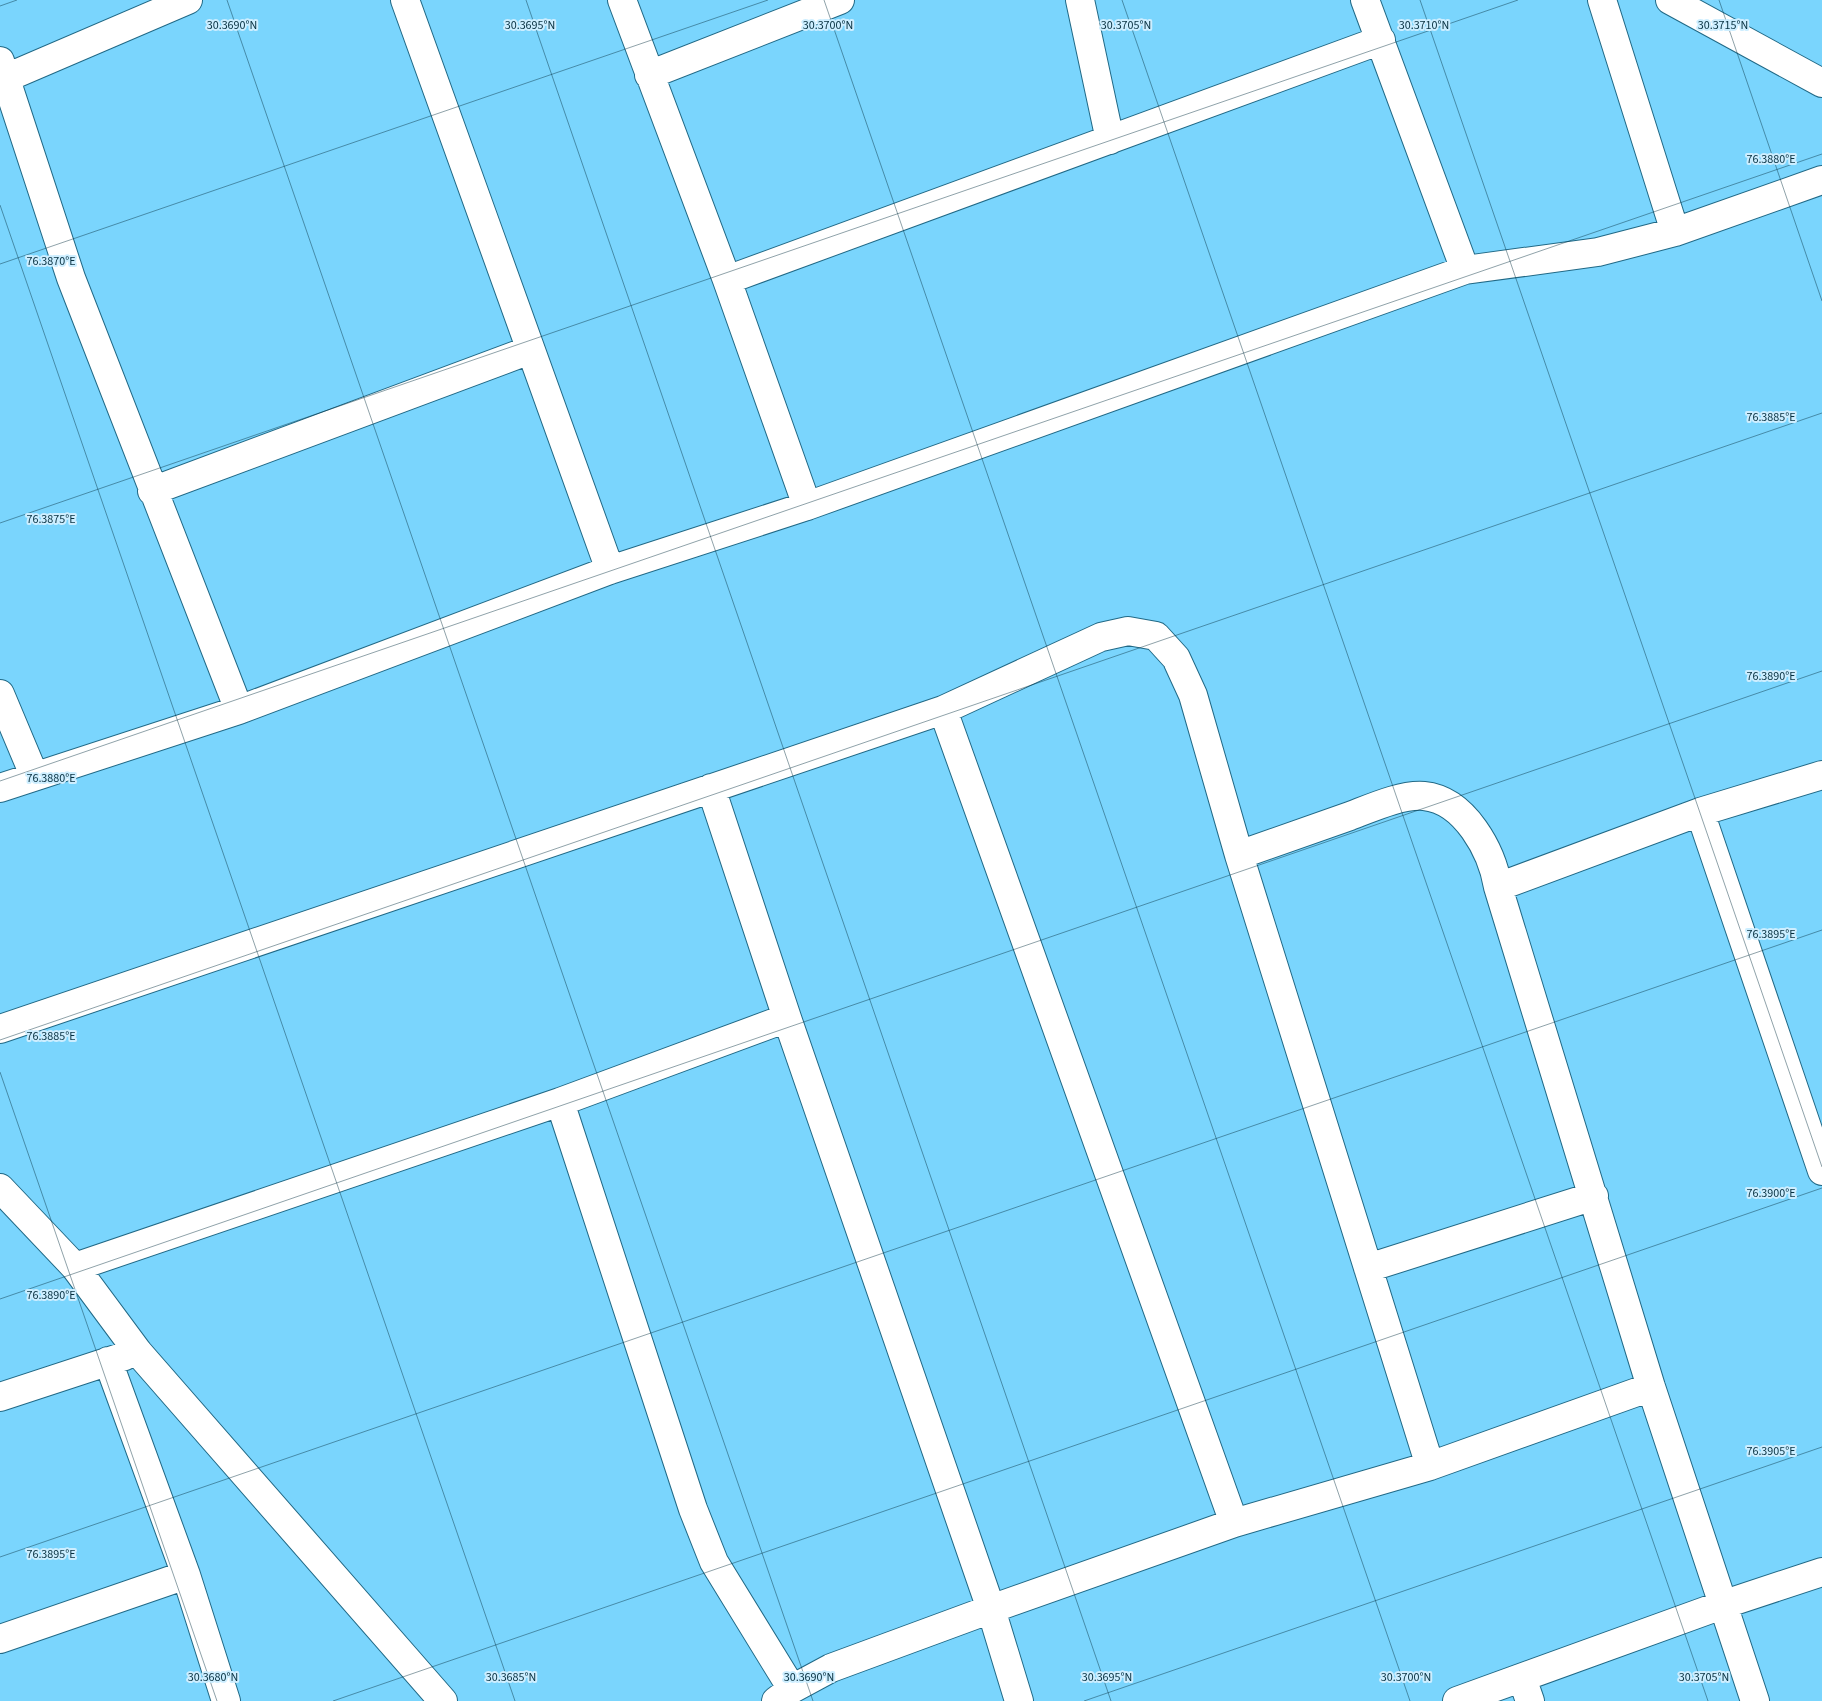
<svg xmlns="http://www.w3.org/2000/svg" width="1822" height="1701" viewBox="0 0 1822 1701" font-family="'Source Sans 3',sans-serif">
  <rect width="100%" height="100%" fill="#7ad5fd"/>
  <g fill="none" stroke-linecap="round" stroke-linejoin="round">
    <g stroke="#216986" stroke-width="30">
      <path id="street" d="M405 0 610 570
        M622 0 727 280 807 506
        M1080 0 1110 140
        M1365 0 1465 270
        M1602 0 1675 232
        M1670 0 1822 83
        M0 61 71 278 239 710
        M649 75 840 0
        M6 78 188 0
        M727 280 1381 40
        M152 491 530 350
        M0 694 34 775
        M943 710 1234 1523
        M0 788 239 710 610 570 807 506 1465 270 1598 252 1675 232 1822 180
        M711 788 787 1018 991 1609 1019 1701
        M1700 812 1822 1171
        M1239 855C1276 842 1313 829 1350 816 1371 808 1402 794 1424 796 1465 800 1492 851 1498 887L1651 1387 1755 1701
        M1498 887 1700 812 1822 775
        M0 1029 943 710 1101 637 1128 631 1156 636 1176 658 1193 695 1239 855 1430 1466
        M560 1102 693 1509 714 1562 792 1689
        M0 1188 75 1267 138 1352 443 1701
        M75 1267 560 1102 787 1018
        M1368 1268 1594 1196
        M108 1361 186 1575 226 1701
        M0 1397 125 1356
        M0 1639 186 1575
        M1522 1678 1530 1701
        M776 1701 792 1689 831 1668 991 1609 1234 1523 1430 1466 1651 1387
        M1457 1701 1722 1605 1822 1572"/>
    </g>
    <use href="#street" stroke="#fff" stroke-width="28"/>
  </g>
  <path fill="none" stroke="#073040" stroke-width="1" stroke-opacity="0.45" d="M227 0 813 1701M526 0 1111 1701M824 0 1410 1701M1122 0 1708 1701M1420 0 1822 1167M1719 0 1822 301M0 6 17 0M0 205 515 1701M0 264 768 0M0 523 1518 0M0 781 1822 154M0 1040 1822 413M0 1072 217 1701M0 1299 1822 671M0 1557 1822 930M333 1701 1822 1188M1084 1701 1822 1447"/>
  <g font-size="12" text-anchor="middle" fill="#073040" stroke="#cdeeff" stroke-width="4" stroke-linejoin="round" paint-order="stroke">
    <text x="232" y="29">30.3690°N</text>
    <text x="530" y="29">30.3695°N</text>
    <text x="828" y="29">30.3700°N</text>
    <text x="1126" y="29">30.3705°N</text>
    <text x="1424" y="29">30.3710°N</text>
    <text x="1723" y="29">30.3715°N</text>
    <text x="1771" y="163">76.3880°E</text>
    <text x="51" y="265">76.3870°E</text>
    <text x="1771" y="421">76.3885°E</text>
    <text x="51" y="523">76.3875°E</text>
    <text x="1771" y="680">76.3890°E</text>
    <text x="51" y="782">76.3880°E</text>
    <text x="1771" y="938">76.3895°E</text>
    <text x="51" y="1040">76.3885°E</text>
    <text x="1771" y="1197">76.3900°E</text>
    <text x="51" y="1299">76.3890°E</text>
    <text x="1771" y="1455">76.3905°E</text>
    <text x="51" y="1558">76.3895°E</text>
    <text x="213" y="1681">30.3680°N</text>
    <text x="511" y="1681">30.3685°N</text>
    <text x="809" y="1681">30.3690°N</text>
    <text x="1107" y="1681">30.3695°N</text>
    <text x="1406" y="1681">30.3700°N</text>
    <text x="1704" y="1681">30.3705°N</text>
  </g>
</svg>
